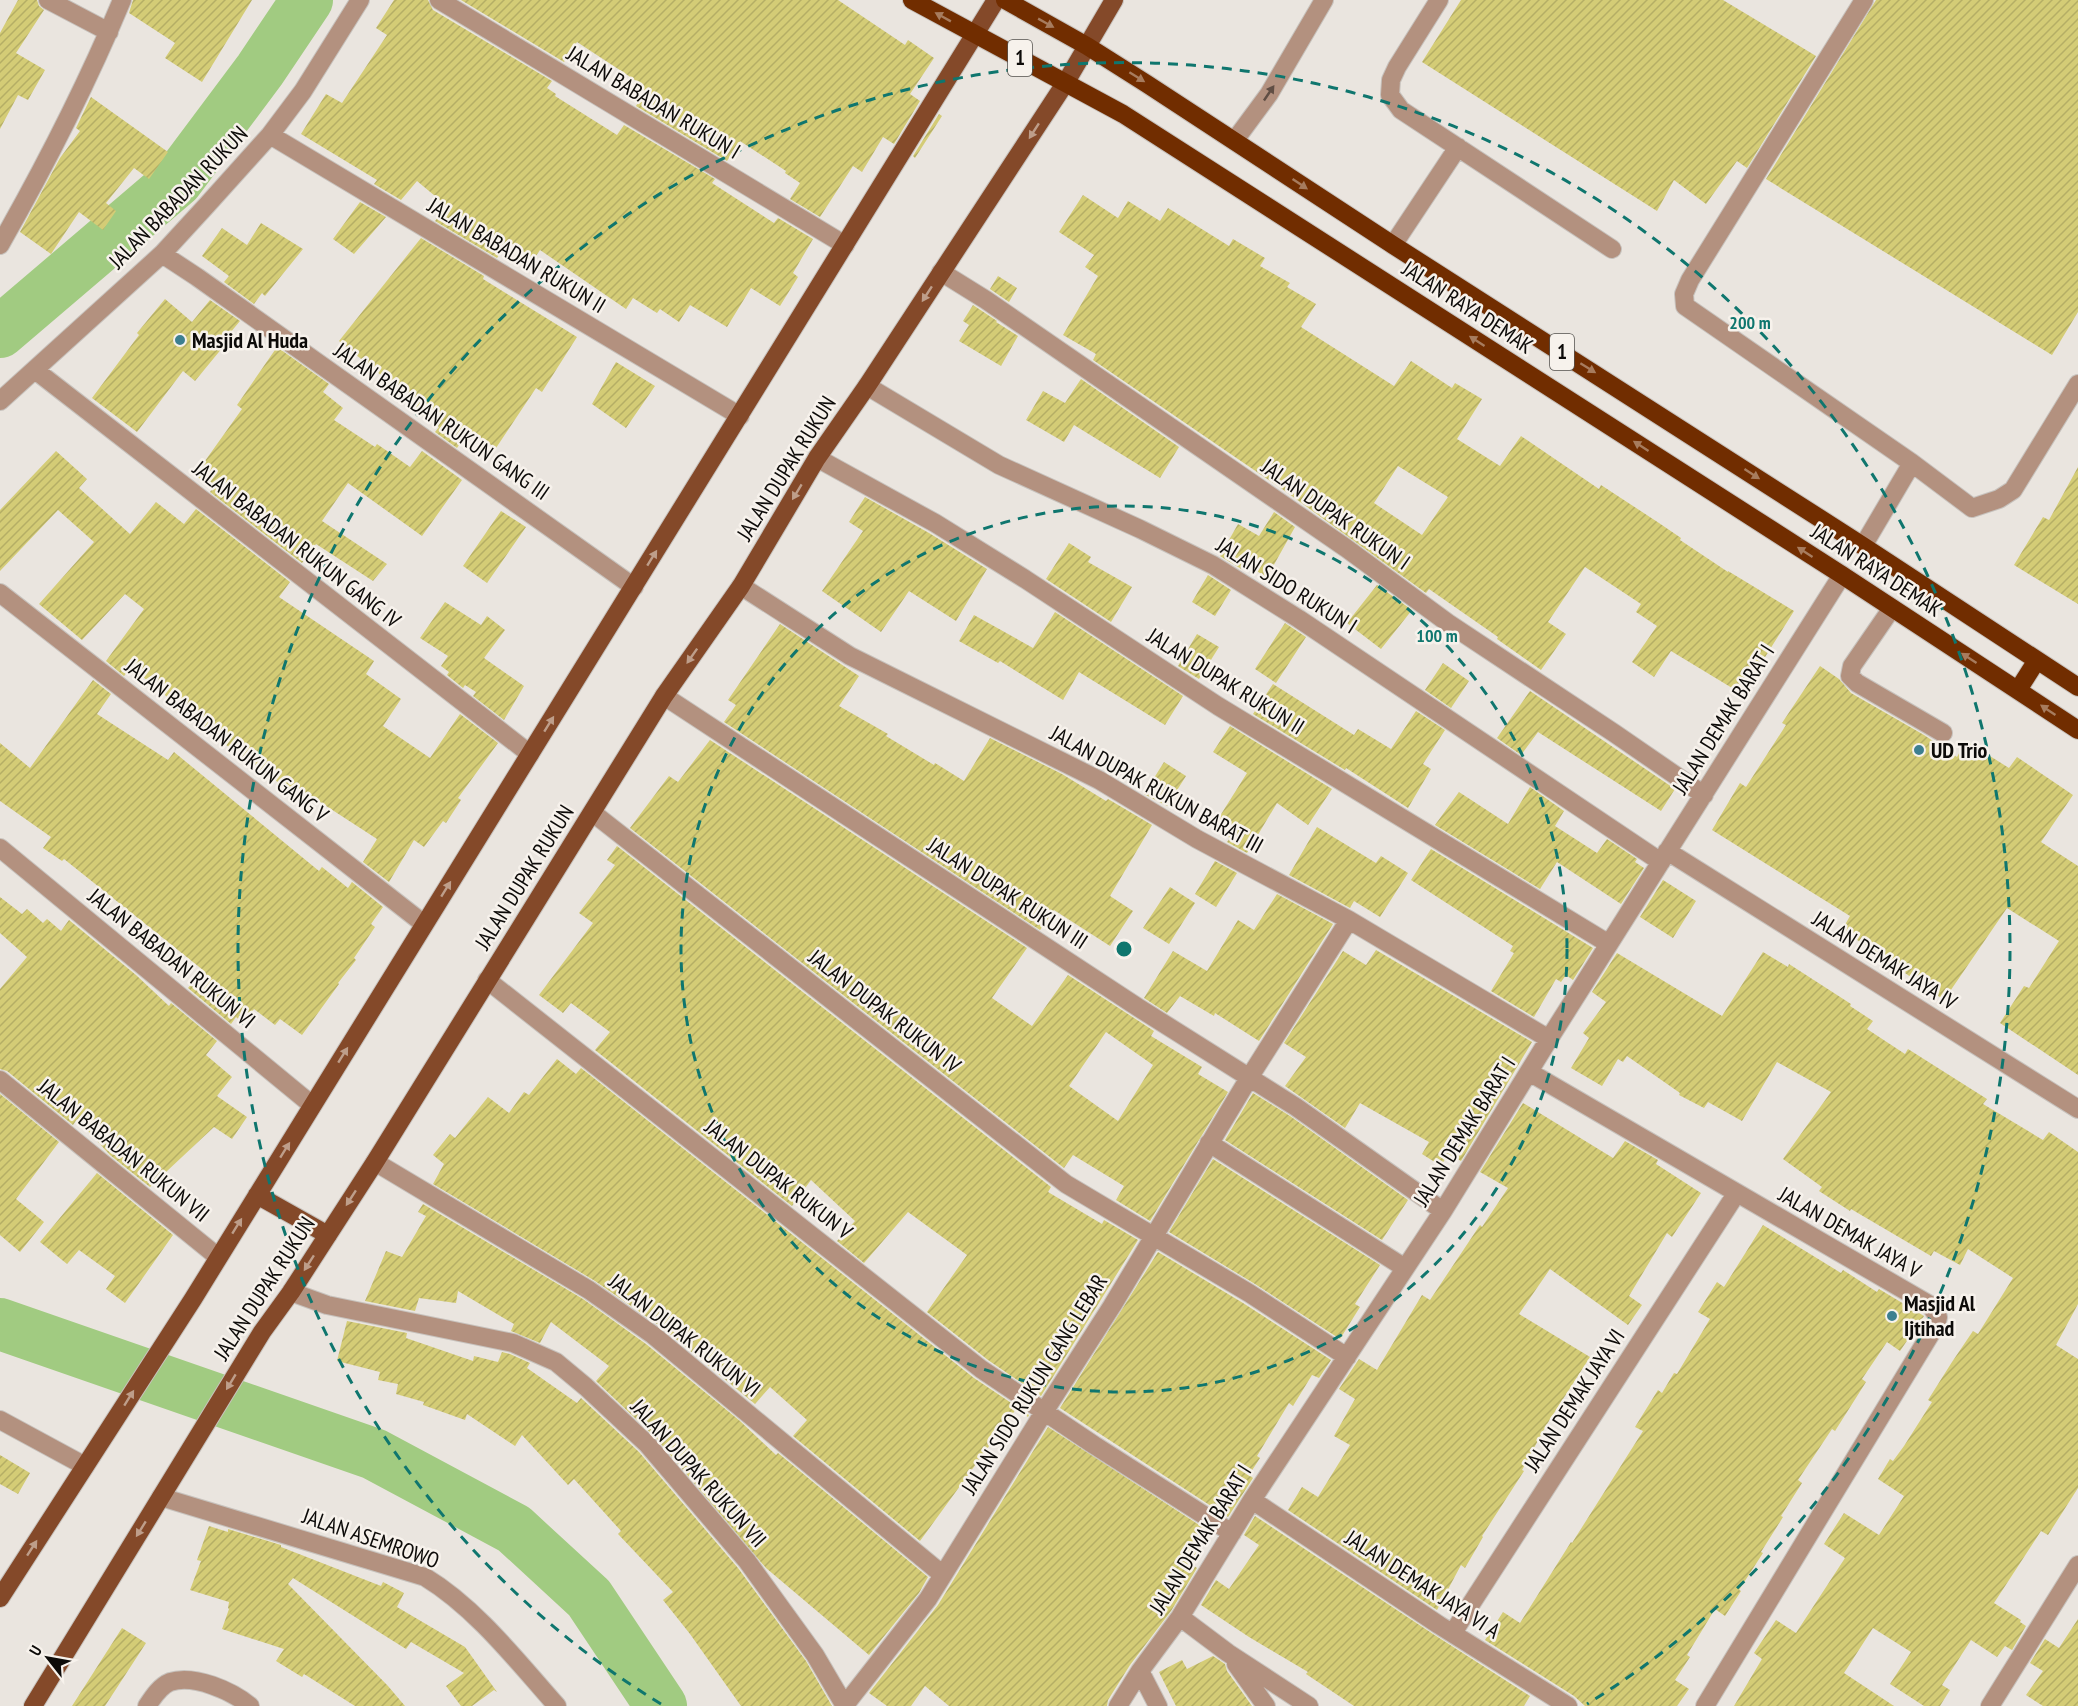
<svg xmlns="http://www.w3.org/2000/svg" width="2078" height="1706" viewBox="0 0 2078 1706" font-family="'PT Sans Narrow',sans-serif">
  <defs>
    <pattern id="building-hatch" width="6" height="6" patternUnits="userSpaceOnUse" patternTransform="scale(1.5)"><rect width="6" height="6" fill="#d4cc76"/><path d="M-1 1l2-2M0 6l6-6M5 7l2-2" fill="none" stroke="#b5ae65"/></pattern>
  </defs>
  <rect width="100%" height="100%" fill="#eae5df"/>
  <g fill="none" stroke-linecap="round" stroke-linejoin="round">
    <path stroke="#a1cb81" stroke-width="52" d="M0 332 177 181 260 70 307 0
      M0 1324 374 1454 514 1529 589 1598 661 1706"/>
  </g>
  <path fill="url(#building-hatch)" fill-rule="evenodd" d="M18 0H37L39 6 44 10 16 53 45 70 28 100 18 95 0 129V33Z
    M133 0H252L202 82 165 58 175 43 129 13Z
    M394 0H428L433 10 552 81 547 88 556 94 555 96 617 135 624 125 715 179 712 183 774 223 778 218 813 239 793 273 798 277 780 306 751 288 727 327 690 305 679 322 660 309 657 313 633 298 626 309 540 250 534 259 508 241 497 258 435 221 447 206 417 181 401 200 374 184 377 180 301 134 326 94 342 103 387 35 376 28Z
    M461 0H838L905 45 908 40 934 58 910 94 920 101 894 144 883 137 862 172 853 166 820 217 790 199 800 183 785 173 786 171 740 141 727 161 636 106 645 91 636 86 638 82 577 42 564 62Z
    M1461 0H1723L1816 56 1747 168 1737 161 1706 204 1674 180 1657 211 1422 62Z
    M1876 0H2078V312L2052 355 1766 179Z
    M91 97 168 152 149 179 134 168 106 203 116 211 103 230 79 212 51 254 20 232 60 158 80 131 76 128Z
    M939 114 942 116 915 158 913 156Z
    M1083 195 1118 218 1128 201 1160 221 1168 208 1229 246 1233 239 1265 258 1260 266 1290 283 1287 287 1316 304 1301 327 1394 386 1411 361 1452 388 1455 383 1482 399 1457 439 1500 466 1521 436 1599 489 1601 485 1659 523 1681 538 1680 540 1728 572V571L1794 611 1742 694 1671 651 1654 677 1632 662 1657 626 1636 612 1641 604 1585 567 1548 622 1566 634 1541 670 1497 639 1498 637 1429 589 1426 593 1285 491 1093 360 1096 354 1063 335 1098 276 1085 267 1094 255 1059 232ZM1398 466 1448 497 1422 535 1374 503Z
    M360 202 386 217 354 254 333 239Z
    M261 223 303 249 265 296 262 293 254 304 224 282 229 276 202 256 222 228 247 245Z
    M421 238 484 276 483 279 577 337 542 392 536 388 496 448 469 430 457 448 435 432 439 427 411 407 414 402 339 341Z
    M998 276 1017 288 1009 302 990 289Z
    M165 299 192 322 210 300 240 321 220 345 223 347 195 381 183 371 137 432 92 398 139 335 137 333Z
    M973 305 997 321 996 322 1018 336 1001 366 959 341 969 325 963 321Z
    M277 347 329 384 323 392 343 408 334 420 375 447 377 444 410 467 422 451 462 480 422 536 348 483 322 521 387 564 373 581 316 544 302 563 210 492 213 488 195 475 242 409 237 405Z
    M616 362 655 386 626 428 592 404Z
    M1081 379 1179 447 1160 478 1074 425 1064 442 1026 420 1043 391 1065 403Z
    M56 451 87 479 79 488 130 534 156 502 184 524 196 509 290 582 279 597 374 661 366 674 401 699 383 726 430 758 460 714 498 743 458 798 461 800 446 823 443 821 424 847 414 840 389 882 363 862 377 839 297 787 293 793 169 704 172 701 131 667 124 676 106 661 144 609 125 594 82 640 39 604 94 542 58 510 0 571V510Z
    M2078 467V604L2014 565 2043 517 2049 520Z
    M865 497 929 533 987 569 956 621 909 591 881 632 822 591 863 531 849 522Z
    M501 511 526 527 487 583 463 566Z
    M1274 512 1295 527 1267 577 1246 565 1243 570 1220 556 1238 524 1259 536Z
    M1069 543 1091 557 1088 562 1132 587 1111 622 1046 579Z
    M1208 575 1231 590 1215 616 1192 602Z
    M1377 585 1412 610 1381 649 1347 623Z
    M445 602 481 625 487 616 505 630 484 658 524 686 504 720 473 696 476 692 465 685 463 688 447 675 449 672 441 666 448 656 420 638Z
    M1055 612 1183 696 1165 725 1079 672 1063 700 1000 661 998 663 959 641 974 615 1033 648Z
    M1285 623 1306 637 1276 683 1255 669Z
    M780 624 859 676 839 706 888 734 886 736 934 765 935 763 964 781 990 738 1062 774 1106 801 1108 799 1152 825 1110 896 1133 911 1110 946 1054 910 1040 930 724 722 736 705 728 700Z
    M1197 634 1219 647 1199 679 1178 666Z
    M1443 663 1469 681 1451 708 1425 690Z
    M1820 666 1839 679 1851 693 1924 735 1957 757 1966 741 2009 768 2017 757 2073 795 2041 842 2078 866V1075L2000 1023 2024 986 2029 988 2059 941 2007 908 1944 1000 1905 973 1906 972 1842 930 1850 916 1712 830 1740 783 1746 787 1786 725 1782 723Z
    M93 680 111 694 97 714 168 760 174 752 319 871 322 867 348 888 352 882 383 907 371 924 375 927 354 958 356 960 338 983 339 984 302 1035 280 1019 275 1025 254 1009 243 1023 236 1017 231 1024 188 988 203 970 64 859 62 861 43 848 51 837 0 801V743L30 768Z
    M1273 684 1354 735 1358 729 1391 749 1416 711 1445 730 1423 764 1431 769 1408 808 1346 768 1345 770 1253 714Z
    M1530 691 1675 789 1661 811 1538 732 1521 755 1497 738Z
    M1230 726 1332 789 1308 825 1277 803 1247 853 1227 842 1230 838 1213 827 1247 773 1213 752Z
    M710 740 1027 948 992 998 1032 1026 1068 975 1154 1031 1151 1036 1202 1067 1198 1074 1228 1092 1150 1221 1116 1200 1124 1186 1073 1155 1064 1168 630 828 669 776 678 782ZM1106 1032 1153 1065 1118 1121 1069 1086Z
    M1164 762 1186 776 1167 806 1144 794Z
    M1530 787 1564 811 1555 826 1597 853 1607 839 1637 859 1635 862 1644 868 1621 904 1557 862 1540 889 1435 825 1459 792 1508 824Z
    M1317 827 1376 863 1381 856 1408 873 1380 917 1354 901 1350 908 1289 875Z
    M617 846 1051 1187 1048 1192 1102 1224 1104 1220 1138 1240 1041 1396 988 1360 927 1312 967 1255 908 1212 864 1263 837 1241 855 1221 811 1180 792 1206 595 1050 610 1032 571 1003 563 1013 539 995 593 923 579 913 615 865 607 860Z
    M1431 849 1593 948 1573 980 1566 975 1561 982 1556 979 1534 1017 1491 991 1514 953 1510 951 1513 946 1411 880Z
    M1215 861 1237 873 1216 907 1195 894Z
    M1663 880 1696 901 1673 938 1640 917Z
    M1170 887 1195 903 1169 944 1143 928Z
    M1277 894 1333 924 1259 1041 1215 1013 1214 1016 1180 996 1167 1013 1144 998 1173 951 1207 971 1238 920 1254 930Z
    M0 897 22 914 27 909 43 923 47 919 61 931 69 920 136 975 169 1006 171 1003 217 1041 206 1055 232 1077 217 1096 247 1117 232 1139 214 1127 150 1187 110 1155 77 1119 73 1125 7 1071 0 1069V989L27 957 0 933Z
    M1376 950 1532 1042 1461 1161 1448 1154 1441 1166 1422 1154 1429 1142 1360 1103 1345 1128 1285 1086 1306 1057 1284 1043 1343 951 1366 965Z
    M1763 952 1788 967 1789 964 1851 1004 1850 1006 1873 1021 1867 1029 1905 1054 1908 1049 1987 1099 1983 1104 2043 1140 2049 1132 2078 1152V1304L2056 1345 2078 1359V1488L2048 1535 2041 1531 1994 1603 2021 1620 2020 1622 2026 1626 2012 1650 2005 1646 1997 1657 1971 1640 1942 1685 1950 1690 1940 1706H1924L1890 1684 1911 1652 1873 1628 1844 1673 1894 1706H1734L1762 1659 1754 1653 1776 1620 1796 1633 1845 1558 1824 1544 1844 1513 1879 1535 1904 1496 1878 1479 1890 1459 1893 1461 1904 1446 1932 1402 1928 1400 1952 1362 1973 1331 1978 1334 2013 1278 1968 1249 1960 1265 1934 1251 1931 1256 1851 1209 1850 1211 1819 1191 1822 1187 1783 1159 1831 1092 1777 1062 1742 1121 1708 1102 1704 1108 1679 1095 1680 1093 1627 1056 1623 1062 1618 1059 1602 1086 1571 1068 1589 1038 1583 1033 1606 1002 1592 992 1617 953 1722 1016Z
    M557 1059 576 1074 581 1068 974 1378 1029 1415 1028 1417 1016 1409 920 1541 793 1436 807 1420 770 1387 755 1404 660 1326 595 1281 433 1184 444 1164 433 1155 450 1134 455 1138 488 1097 509 1113 524 1092 529 1095Z
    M1253 1093 1290 1116 1408 1200 1382 1240 1225 1140Z
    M0 1094 59 1142 16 1199 44 1222 20 1252 0 1235Z
    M1523 1103 1613 1158 1625 1141 1658 1160 1656 1164 1701 1193 1672 1237 1667 1233 1629 1296 1642 1305 1628 1325 1550 1269 1519 1314 1590 1357 1547 1424 1522 1470 1524 1471 1482 1536 1483 1537 1465 1568 1461 1565 1437 1610 1288 1510 1302 1487 1318 1497 1350 1445 1334 1436 1355 1399 1339 1389 1359 1359 1377 1370 1422 1295 1430 1300 1480 1225 1482 1227 1508 1188 1480 1172Z
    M1213 1159 1380 1265 1355 1304 1360 1307 1340 1339 1255 1284 1169 1232Z
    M97 1173 173 1235 125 1303 106 1289 115 1276 79 1250 67 1264 40 1242Z
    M423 1204 583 1299 646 1344 740 1421 776 1455 778 1453 928 1577 919 1593 869 1655 766 1568 655 1437 596 1381 609 1366 551 1322 540 1343 511 1331 514 1324 458 1291 456 1303 419 1298 415 1311 365 1301 386 1251 402 1257 426 1216 418 1212Z
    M1763 1225 1841 1273 1843 1270 1877 1292 1879 1289 1924 1316 1900 1351 1887 1342 1862 1379 1866 1382 1835 1431 1832 1429 1798 1480 1802 1483 1781 1516 1783 1517 1761 1552 1763 1553 1739 1590 1741 1591 1725 1616 1715 1609 1687 1655 1690 1657 1675 1680 1689 1689 1677 1706H1585L1574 1696 1485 1640 1503 1612 1520 1623 1571 1542 1572 1543 1643 1431 1635 1427 1658 1390 1662 1393 1674 1373 1677 1374 1710 1319 1698 1312 1717 1282 1724 1287Z
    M1158 1252 1243 1303 1331 1360 1319 1378 1312 1375 1293 1406 1289 1403 1257 1456 1260 1458 1249 1475 1253 1478 1228 1517 1060 1408Z
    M347 1321 407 1333 406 1338 473 1361 474 1356 498 1362 502 1352 510 1354 530 1363 527 1368 577 1403 581 1398 639 1452 738 1568 806 1661 832 1706H741L690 1634 663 1600 673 1592 618 1534 621 1531 574 1479 568 1485 522 1435 515 1446 467 1414 465 1420 423 1405 424 1402 396 1394 398 1384 378 1380 380 1372 337 1361Z
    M1048 1427 1210 1532 1191 1564 1197 1568 1171 1611 1130 1665 1108 1700 1107 1706H949L925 1686 911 1706H887L869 1693 938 1605Z
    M0 1455 30 1473 18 1494 0 1484Z
    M1255 1516 1433 1634 1530 1696 1524 1706H1354L1306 1674 1308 1672 1249 1637 1201 1605 1216 1580 1229 1589 1259 1545 1244 1535Z
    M209 1526 228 1532V1529L281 1545V1547L381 1586 383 1582 404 1593 397 1607 465 1647 497 1692 494 1690 472 1706H461L446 1686 464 1673 411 1642 406 1649 293 1578 288 1584 388 1686 405 1706H355L304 1674 302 1677 276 1661 284 1649 222 1629 229 1609 228 1608 229 1602 190 1590 201 1561 197 1560Z
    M2078 1619V1706H2043L2026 1695 2043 1671 2030 1663 2045 1639 2059 1648Z
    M122 1628 146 1643 105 1706H72Z
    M1213 1656 1225 1664 1227 1671 1252 1706H1176L1159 1672 1182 1660 1187 1669Z"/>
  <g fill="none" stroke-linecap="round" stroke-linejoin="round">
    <g stroke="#c7c2bd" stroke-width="20">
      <path id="minor" d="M48 0 109 32
        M439 0 845 245
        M1439 0 1397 67 1391 80 1390 95 1401 110 1612 249
        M1864 0 1690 280 1684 294 1685 306 1912 463 1972 508 1999 499 2013 490 2078 384
        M270 135 740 416
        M1235 140 1269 94 1324 0
        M0 245C45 166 87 84 122 0
        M1393 245 1458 147
        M162 254 197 277 634 587
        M941 272 986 300 1346 548 1448 623 1614 733 1704 795
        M35 370 530 754
        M867 386 999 465 1140 529 1213 565 1299 619 1661 862
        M0 401 162 254 207 205 270 135 303 91 360 0
        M817 458 935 523 1025 579 1218 706 1609 944
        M1863 546 1912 463
        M741 586 850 656 1099 780 1197 839 1349 920 1549 1039
        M0 593 424 924
        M1892 608 1852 666 1850 676 1857 683 1943 733
        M664 696 1139 1008 1296 1107 1443 1211
        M593 813 1066 1184 1249 1293 1347 1357
        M0 848 312 1105
        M1667 851 2078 1109
        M487 980 981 1369 1094 1445 1232 1533
        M1529 1072 1930 1305 1938 1317 1936 1325 1705 1706
        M0 1080 218 1257
        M1209 1143 1405 1268
        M375 1162 589 1290 653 1335 943 1575
        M291 1292 327 1305 513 1343 556 1362 586 1387 647 1444 747 1561 815 1655 845 1706
        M0 1420 85 1466
        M161 1497 425 1577C476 1608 517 1661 557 1706
        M1252 1500 1439 1625 1568 1706
        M1180 1617 1228 1653 1309 1706
        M1453 1633 1471 1604 1736 1194
        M1236 1664 1266 1706
        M1140 1671 1158 1706
        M845 1705 928 1599 943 1575 1044 1412 1112 1306 1249 1078 1349 920
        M147 1706C153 1697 160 1686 170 1682 194 1674 232 1691 250 1706
        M1118 1706 1140 1671 1180 1617 1252 1500 1443 1211 1549 1039 1842 575
        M1990 1706 2078 1565"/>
    </g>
    <g stroke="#c7c2bd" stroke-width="20">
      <path id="major" d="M257 1195 328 1235
        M0 1598 193 1299 996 0
        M33 1706 262 1332 291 1292 375 1162 664 696 741 586 817 458 867 386 1066 82 1114 0"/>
    </g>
    <g stroke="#c7c2bd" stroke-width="20">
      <path id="highway" d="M912 0 1123 114 1842 575 2078 730
        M1005 0 1087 46 1147 84 1393 245 1863 546 2078 687
        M2018 690 2037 660"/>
    </g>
    <use href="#minor" stroke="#b3917f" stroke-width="18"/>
    <use href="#major" stroke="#844929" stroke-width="18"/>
    <use href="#highway" stroke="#712d00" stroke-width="18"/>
  </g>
  <defs><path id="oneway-solid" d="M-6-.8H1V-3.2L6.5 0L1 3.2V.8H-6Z" transform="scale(1.5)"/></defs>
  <g fill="#a77c5e">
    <use href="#oneway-solid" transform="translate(943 17) rotate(-151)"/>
    <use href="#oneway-solid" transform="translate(1046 23) rotate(29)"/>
    <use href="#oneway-solid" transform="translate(1137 77) rotate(32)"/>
    <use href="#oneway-solid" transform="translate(1300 184) rotate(34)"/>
    <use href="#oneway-solid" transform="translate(1477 341) rotate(-147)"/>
    <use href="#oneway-solid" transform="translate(1588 368) rotate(32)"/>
    <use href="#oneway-solid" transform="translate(1641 446) rotate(-147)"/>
    <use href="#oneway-solid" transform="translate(1752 474) rotate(33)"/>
    <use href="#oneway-solid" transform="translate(1805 552) rotate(-147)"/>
    <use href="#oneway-solid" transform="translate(1969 658) rotate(-147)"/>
    <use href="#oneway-solid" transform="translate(2048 710) rotate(-146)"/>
  </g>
  <use fill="#604e44" href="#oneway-solid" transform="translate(1269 93) rotate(-56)"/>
  <g fill="#be9e8a">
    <use href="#oneway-solid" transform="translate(1034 131) rotate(123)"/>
    <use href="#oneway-solid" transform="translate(927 294) rotate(123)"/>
    <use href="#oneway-solid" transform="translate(797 492) rotate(121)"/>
    <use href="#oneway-solid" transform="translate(652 558) rotate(-58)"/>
    <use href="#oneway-solid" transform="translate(692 656) rotate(125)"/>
    <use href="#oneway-solid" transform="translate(549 724) rotate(-58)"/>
    <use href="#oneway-solid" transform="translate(446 889) rotate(-58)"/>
    <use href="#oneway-solid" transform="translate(343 1055) rotate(-58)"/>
    <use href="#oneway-solid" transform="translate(285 1150) rotate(-58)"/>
    <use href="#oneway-solid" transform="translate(351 1198) rotate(123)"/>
    <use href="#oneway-solid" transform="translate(237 1226) rotate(-58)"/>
    <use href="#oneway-solid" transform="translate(309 1263) rotate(123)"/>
    <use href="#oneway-solid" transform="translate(231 1382) rotate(121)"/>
    <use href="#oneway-solid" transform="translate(129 1398) rotate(-58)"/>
    <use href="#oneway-solid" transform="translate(141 1529) rotate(122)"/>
    <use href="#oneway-solid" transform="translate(32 1548) rotate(-57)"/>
  </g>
  <g fill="none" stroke="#0f766e" stroke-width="3" stroke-dasharray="10 8">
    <circle cx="1124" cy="949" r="443"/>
    <path d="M661 1704A886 886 0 1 1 1587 1704"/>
  </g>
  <g fill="#3d7f90" stroke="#f7f2ec" stroke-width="2">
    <circle cx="180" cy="340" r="6"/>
    <circle cx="1919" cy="750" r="6"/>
    <circle cx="1892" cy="1316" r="6"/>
  </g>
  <g text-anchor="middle" stroke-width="5" stroke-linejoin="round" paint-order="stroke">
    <g fill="#f7f2ec" stroke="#53504d" stroke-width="1.5">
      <rect x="1008" y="40" width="24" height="36" rx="4.5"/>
      <rect x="1550" y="334" width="24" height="36" rx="4.5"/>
    </g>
    <g font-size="21" font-weight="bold" fill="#0d0b09">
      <text x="1020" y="65">1</text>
      <text x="1562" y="359">1</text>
    </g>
    <g font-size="22" fill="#0d0b09" stroke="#f7f2ec">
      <text transform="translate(654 102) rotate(31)" y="8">JALAN BABADAN RUKUN I</text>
      <text transform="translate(178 197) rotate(-46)" y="8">JALAN BABADAN RUKUN</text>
      <text transform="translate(517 255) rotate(31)" y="8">JALAN BABADAN RUKUN II</text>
      <text transform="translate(1468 307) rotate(33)" y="8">JALAN RAYA DEMAK</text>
      <text transform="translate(442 421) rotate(35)" y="8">JALAN BABADAN RUKUN GANG III</text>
      <text transform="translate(786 468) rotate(-58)" y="8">JALAN DUPAK RUKUN</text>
      <text transform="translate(1336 514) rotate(35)" y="8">JALAN DUPAK RUKUN I</text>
      <text transform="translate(297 544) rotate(38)" y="8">JALAN BABADAN RUKUN GANG IV</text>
      <text transform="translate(1877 570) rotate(33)" y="8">JALAN RAYA DEMAK</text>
      <text transform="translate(1287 585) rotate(32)" y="8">JALAN SIDO RUKUN I</text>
      <text transform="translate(1226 681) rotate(32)" y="8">JALAN DUPAK RUKUN II</text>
      <text transform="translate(1723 719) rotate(-58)" y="8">JALAN DEMAK BARAT I</text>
      <text transform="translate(227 740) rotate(38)" y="8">JALAN BABADAN RUKUN GANG V</text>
      <text transform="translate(1157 789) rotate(29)" y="8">JALAN DUPAK RUKUN BARAT III</text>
      <text transform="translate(524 877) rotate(-58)" y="8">JALAN DUPAK RUKUN</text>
      <text transform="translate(1008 893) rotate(33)" y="8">JALAN DUPAK RUKUN III</text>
      <text transform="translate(172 958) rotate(39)" y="8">JALAN BABADAN RUKUN VI</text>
      <text transform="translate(1885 960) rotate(32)" y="8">JALAN DEMAK JAYA IV</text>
      <text transform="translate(885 1011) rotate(38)" y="8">JALAN DUPAK RUKUN IV</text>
      <text transform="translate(1464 1131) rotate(-58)" y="8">JALAN DEMAK BARAT I</text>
      <text transform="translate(124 1150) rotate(39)" y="8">JALAN BABADAN RUKUN VII</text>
      <text transform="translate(779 1179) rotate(38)" y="8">JALAN DUPAK RUKUN V</text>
      <text transform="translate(1850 1232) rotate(30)" y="8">JALAN DEMAK JAYA V</text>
      <text transform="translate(264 1288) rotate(-57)" y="8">JALAN DUPAK RUKUN</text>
      <text transform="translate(685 1335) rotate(38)" y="8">JALAN DUPAK RUKUN VI</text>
      <text transform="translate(1034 1384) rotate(-58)" y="8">JALAN SIDO RUKUN GANG LEBAR</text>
      <text transform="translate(1574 1400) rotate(-57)" y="8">JALAN DEMAK JAYA VI</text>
      <text transform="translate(699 1473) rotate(48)" y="8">JALAN DUPAK RUKUN VII</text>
      <text transform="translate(371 1538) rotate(19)" y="8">JALAN ASEMROWO</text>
      <text transform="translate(1200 1539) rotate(-58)" y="8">JALAN DEMAK BARAT I</text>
      <text transform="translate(1423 1584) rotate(33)" y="8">JALAN DEMAK JAYA VI A</text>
    </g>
    <g font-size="22" font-weight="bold" fill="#0d0b09" stroke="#f7f2ec" text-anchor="start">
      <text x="192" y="348">Masjid Al Huda</text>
      <text x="1931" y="758">UD Trio</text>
      <text x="1904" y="1311">Masjid Al<tspan x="1904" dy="25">Ijtihad</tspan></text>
    </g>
  </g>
  <circle cx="1124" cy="949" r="9" fill="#0f766e" stroke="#f7f2ec" stroke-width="3"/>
  <g font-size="18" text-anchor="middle" font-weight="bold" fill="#0f766e" stroke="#f7f2ec" stroke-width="5" stroke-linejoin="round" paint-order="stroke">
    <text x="1750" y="329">200 m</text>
    <text x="1437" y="642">100 m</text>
  </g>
  <g transform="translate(48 1658) rotate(301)" stroke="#f7f2ec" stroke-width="4.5" paint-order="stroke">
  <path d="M0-4.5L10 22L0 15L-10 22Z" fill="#0d0b09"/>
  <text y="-9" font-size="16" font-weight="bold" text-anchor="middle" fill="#0d0b09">U</text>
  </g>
</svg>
